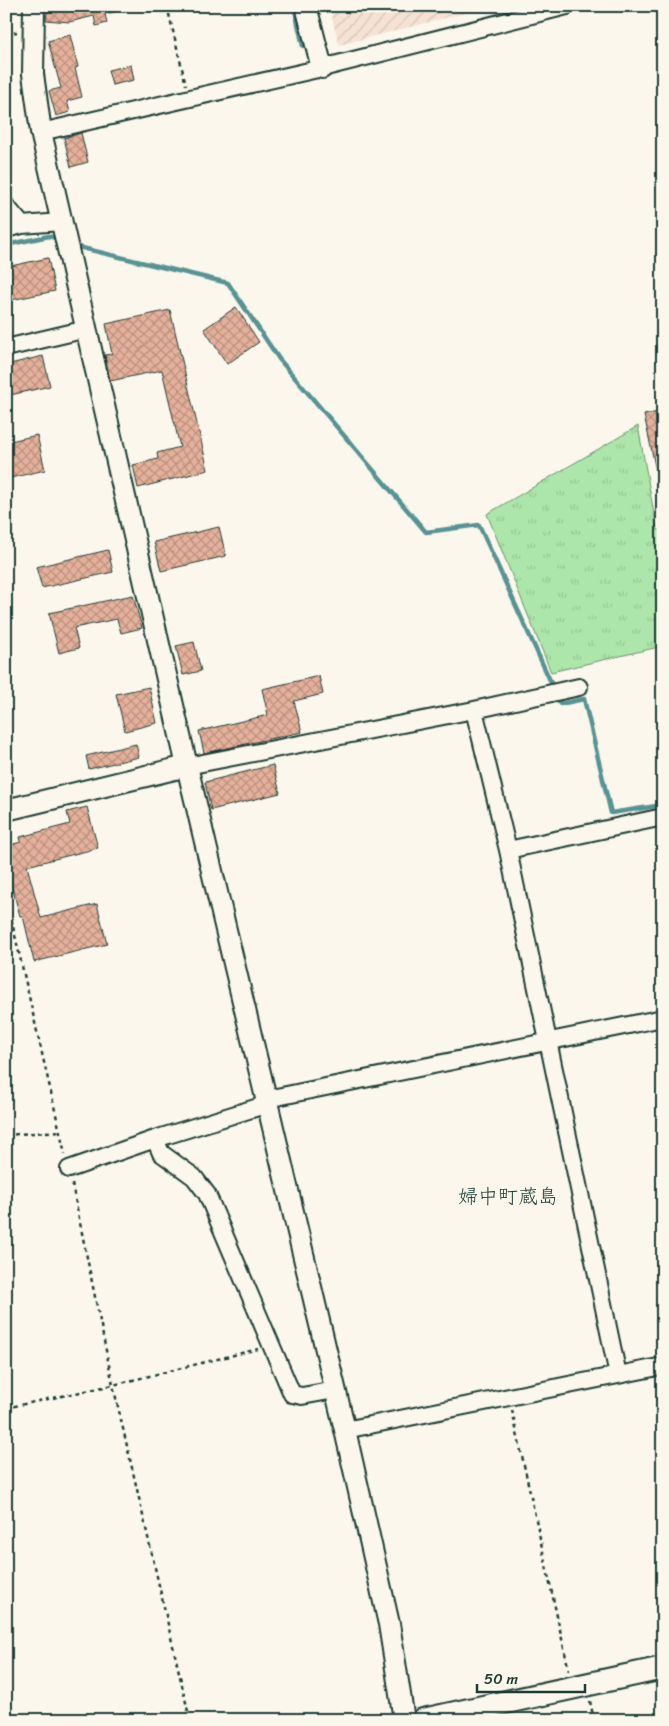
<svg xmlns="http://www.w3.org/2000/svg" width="669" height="1726" viewBox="0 0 669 1726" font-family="Sriracha,'Klee One',sans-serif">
  <defs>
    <pattern id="industrial-furrows" width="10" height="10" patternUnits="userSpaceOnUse" patternTransform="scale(1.25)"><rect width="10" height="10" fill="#f5e2d4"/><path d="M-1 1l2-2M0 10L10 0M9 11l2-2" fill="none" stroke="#d2c3b7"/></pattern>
    <pattern id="grass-tufts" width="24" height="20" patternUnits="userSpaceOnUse" patternTransform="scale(1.25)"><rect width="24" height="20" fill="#ade6aa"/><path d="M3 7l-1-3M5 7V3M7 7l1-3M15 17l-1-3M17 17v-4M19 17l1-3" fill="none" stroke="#94c693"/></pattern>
    <pattern id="building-cross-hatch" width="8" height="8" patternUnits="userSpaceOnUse" patternTransform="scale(1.25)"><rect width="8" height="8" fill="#e6b19b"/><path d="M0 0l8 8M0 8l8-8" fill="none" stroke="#ba917f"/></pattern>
  </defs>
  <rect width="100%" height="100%" fill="#fbf7ec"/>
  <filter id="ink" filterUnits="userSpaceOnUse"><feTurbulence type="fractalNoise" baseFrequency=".02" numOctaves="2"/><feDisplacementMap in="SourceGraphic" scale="10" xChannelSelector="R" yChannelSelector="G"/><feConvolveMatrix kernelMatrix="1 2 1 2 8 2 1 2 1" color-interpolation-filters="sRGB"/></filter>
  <g filter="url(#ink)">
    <path fill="url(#industrial-furrows)" d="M329 6H493L339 45Z"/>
    <path fill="url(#grass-tufts)" stroke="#66926f" d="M638 426 657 530 663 529V646L551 672 487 514Z"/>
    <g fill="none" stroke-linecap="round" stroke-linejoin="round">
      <path stroke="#569394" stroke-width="4.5" d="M294 6 303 46
        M6 245 49 236 60 240
        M74 246 228 283 279 359 426 532 479 525 554 689
        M557 696 560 704 584 699 611 813 663 805"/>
    </g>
    <path fill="url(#building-cross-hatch)" stroke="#1f3d34" d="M48 6H118V11L105 14 107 23 96 26 94 16 69 22 46 20Z
      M70 35 78 67 75 68 82 97 67 101 70 112 56 116 49 91 61 88 48 41Z
      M131 65 134 80 112 85 108 70Z
      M81 133 88 162 71 167 64 138Z
      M48 258 55 291 6 301V267Z
      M236 307 259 342 227 364 204 329Z
      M170 310 208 470 138 488 133 465 158 459 157 453 180 447 162 370 110 381 105 355 112 354 106 324Z
      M43 356 50 386 6 396V365Z
      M663 411V480H658L644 415Z
      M37 435 45 470 6 479V442Z
      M219 527 226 556 161 571 154 542Z
      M108 550 113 572 42 588 36 567Z
      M133 595 142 628 121 633 117 619 74 628 79 648 59 653 49 613Z
      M194 642 201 671 183 675 176 646Z
      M319 676 323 694 294 701 302 732 204 753 199 731 268 715 262 689Z
      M149 687 157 723 125 731 116 694Z
      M136 744 139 757 89 769 86 756Z
      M273 765 280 793 211 810 205 782Z
      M87 807 98 848 27 866 41 918 97 904 107 944 34 962 23 916H20L6 865V846L21 842 20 837 70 824 67 812Z"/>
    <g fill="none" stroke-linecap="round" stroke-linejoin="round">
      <g stroke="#1f3d34" stroke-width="20">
        <path id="minor" d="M41 132 322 68 567 6
          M6 206 22 225
          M6 229 22 225 61 222
          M6 348 87 329
          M474 710 579 687
          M187 766 474 710 508 850 618 1375
          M508 850 663 817
          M267 1099 663 1018
          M268 1104 155 1139 161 1153 194 1177 207 1194 292 1394 302 1396 335 1390
          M69 1169 155 1139
          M345 1430 663 1366"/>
      </g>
      <g stroke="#1f3d34" stroke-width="24">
        <path id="tertiary" d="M34 6 33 74 41 132 187 766 345 1430 389 1624 404 1720
          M306 6 322 68
          M6 810 187 766"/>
      </g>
      <g stroke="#1f3d34" stroke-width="26">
        <path id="secondary" d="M423 1720 663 1668"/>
      </g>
      <path stroke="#1f3d34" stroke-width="2.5" stroke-dasharray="4 4" stroke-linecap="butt" d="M167 6 186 85
        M6 34 17 32
        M6 896 65 1154
        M6 1135 60 1131
        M72 1184 113 1385 190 1720
        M6 1408 113 1385 258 1349
        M512 1410 569 1671
        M590 1701 594 1720"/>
      <use href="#minor" stroke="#fbf7ec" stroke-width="16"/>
      <use href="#tertiary" stroke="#fbf7ec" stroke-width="20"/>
      <use href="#secondary" stroke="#fbf7ec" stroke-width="22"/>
    </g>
  </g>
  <g text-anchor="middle" stroke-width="4" stroke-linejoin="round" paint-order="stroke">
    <g font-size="20" fill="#1f3d34" stroke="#fbf7ec">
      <text x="508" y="1203">婦中町蔵島</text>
    </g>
  </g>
  <rect width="669" height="1726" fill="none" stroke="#fbf7ec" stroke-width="25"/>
  <rect x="12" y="12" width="644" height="1701" fill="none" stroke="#1f3d34" stroke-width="2" filter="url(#ink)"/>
  <path d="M477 1684v8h108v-8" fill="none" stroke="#1f3d34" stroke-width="2.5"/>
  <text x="484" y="1684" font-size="15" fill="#1f3d34" stroke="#fbf7ec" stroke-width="4" paint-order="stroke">50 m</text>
</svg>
